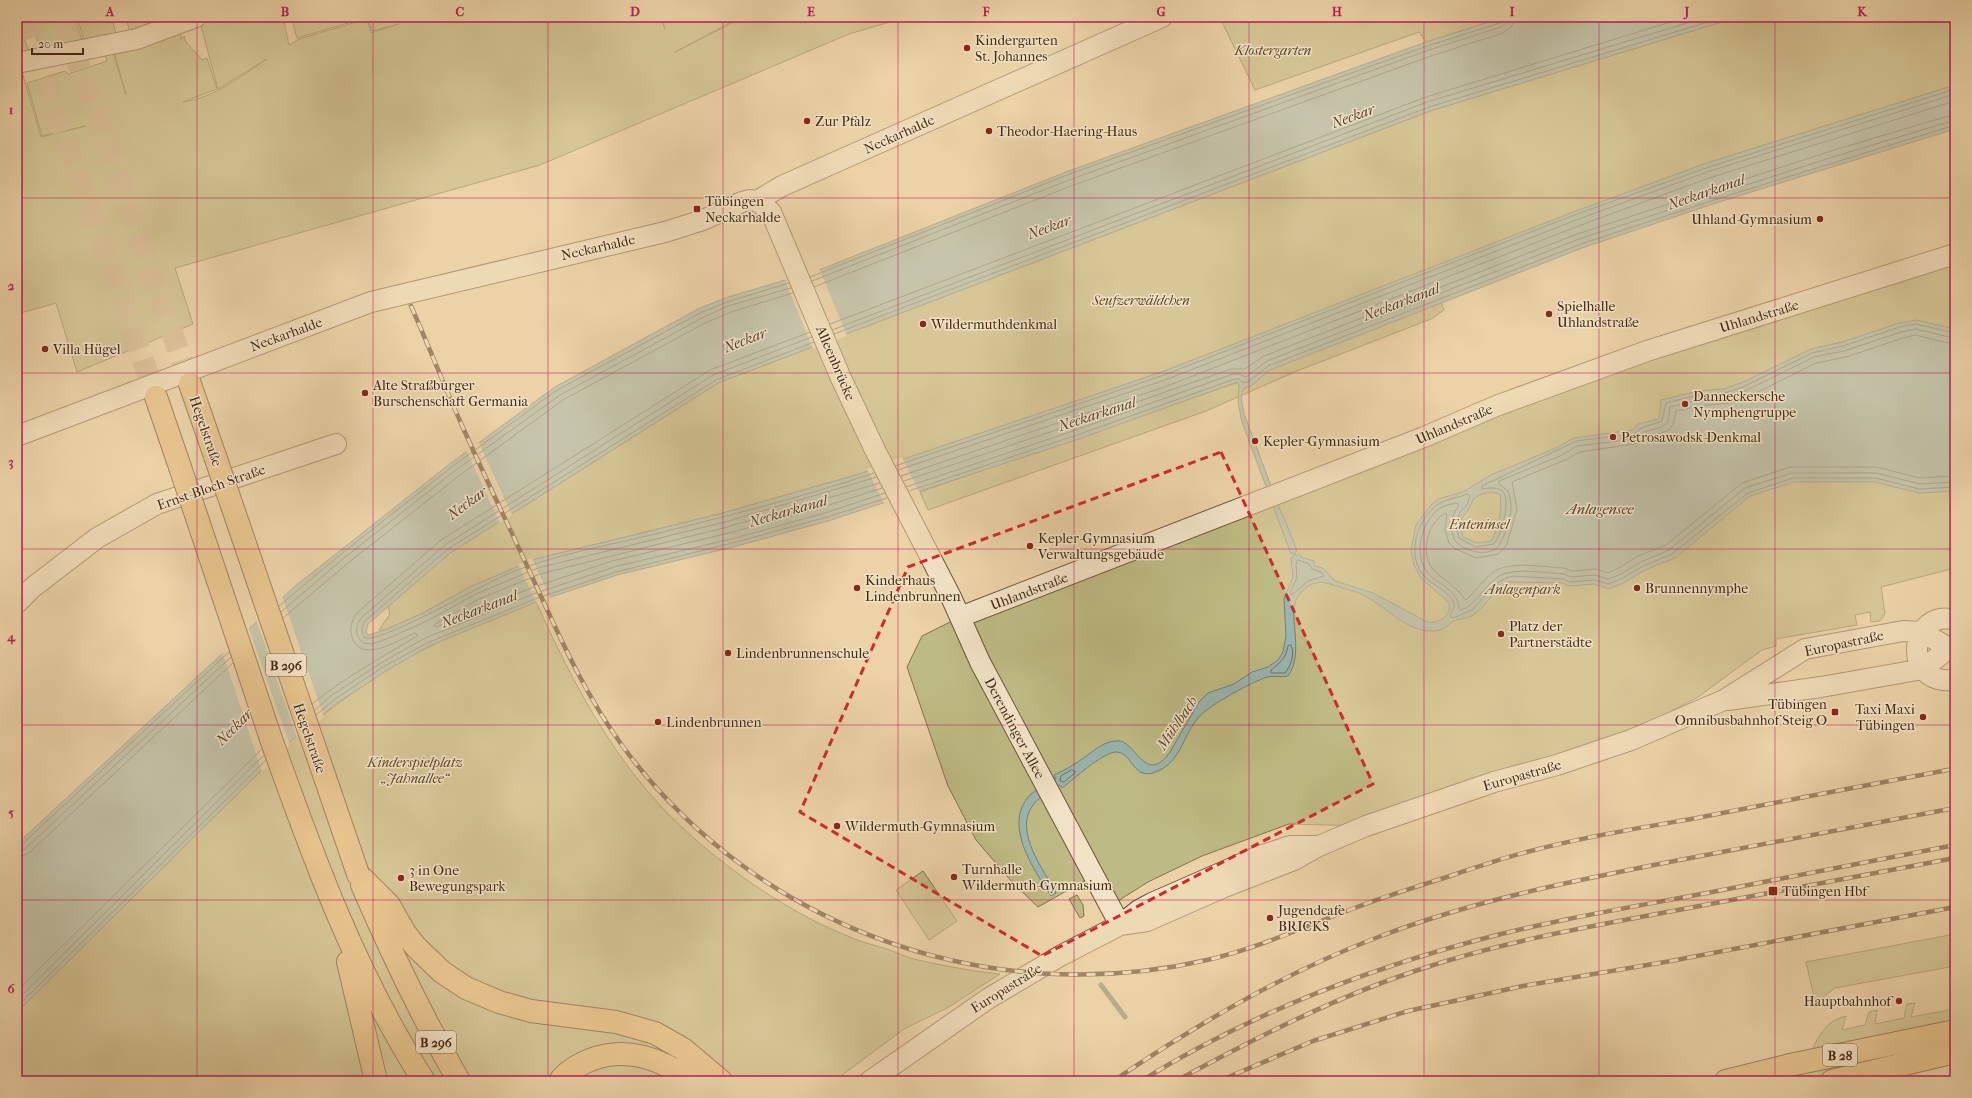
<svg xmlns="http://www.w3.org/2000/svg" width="1972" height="1098" viewBox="0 0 1972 1098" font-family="'IM FELL French Canon',serif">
  <rect width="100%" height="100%" fill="#ebd2a7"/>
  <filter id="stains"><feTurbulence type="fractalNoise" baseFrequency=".005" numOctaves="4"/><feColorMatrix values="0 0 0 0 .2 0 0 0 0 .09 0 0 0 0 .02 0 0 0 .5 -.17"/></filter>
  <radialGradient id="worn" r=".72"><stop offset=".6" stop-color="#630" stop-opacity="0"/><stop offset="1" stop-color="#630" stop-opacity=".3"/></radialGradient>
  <path fill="#beba83" stroke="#82724c" d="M17 17H21L25 29 21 30 30 54 17 55Z
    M21 17H75L83 44 45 51 39 42H38L33 29 27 32Z
    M77 17H124V19L113 22 117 37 85 44Z
    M126 17H167L169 23 130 34Z
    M212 17H283L289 45 299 39 367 19 371 33 399 24 372 31 367 17H416L408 21 418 17H660L665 29 661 17H741L675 52 744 17H907L849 34 540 165 175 268 193 324 77 372 56 303 17 314V69L21 68 41 137 86 126 42 136 27 83 65 71 68 74 107 61 105 55 113 52 126 95 114 52 181 33V40L184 36 186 42 202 60 207 58 217 89 183 102C214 98 241 76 267 59L218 89 200 22Z
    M291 17H365V18L297 38Z
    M1227 17H1505L1426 42 1419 32 1255 90 1221 20Z
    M1738 17H1955V85L1704 164 1162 372 941 447 856 475 723 513 536 559 472 586 423 613 385 630H379L390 614 388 606 450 553 718 383 1430 111Z
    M1955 254V568L1881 587 1885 614 1880 621 1871 622 1870 612 1855 615 1857 625 1776 639V646L1762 650 1698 697 1591 754 1366 826 1289 824 1202 856 1148 882 1110 906 1093 876 1038 907 1013 883 976 840 948 786 907 667 922 636 960 617 1424 437Z
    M1441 302 1444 310 1431 319 1297 371 1206 411 928 510 920 492 1236 383Z
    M536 602C567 670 601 737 650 794 697 849 778 908 845 935 858 941 873 945 887 949 898 953 910 959 923 961 948 967 974 971 1000 974L947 1008 904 1029 834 1081H17V1012L293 739C336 704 379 671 429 647 463 630 501 617 536 602Z
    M923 871 957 921 929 940 896 890Z
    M1077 895 1083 905 1084 916 1080 918 1069 899Z
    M1955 934V966L1835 988 1824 996 1816 1006 1806 962Z
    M1915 1003 1911 1017 1955 1009V1020L1811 1052C1819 1035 1827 1020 1846 1016L1842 1030 1865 1025 1869 1012 1877 1010 1875 1024 1904 1018 1907 1004Z
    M1955 1037 1873 1063 1799 1081H1759Z"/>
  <path fill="#99b6af" stroke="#787e71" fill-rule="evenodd" d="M1505 17H1738L1430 111 718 383 450 553 368 624 366 632 368 635 385 630 423 613 472 586 536 559 723 513 856 475 1162 372 1576 211 1704 164 1955 85V129L1719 202 1582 248 1270 370 1251 386 1244 388 1241 397 1244 414 1282 515H1283L1297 551 1295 552 1296 556 1299 554 1301 557 1314 561V566L1323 568 1335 581 1373 593 1427 622C1438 624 1452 617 1449 603L1421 578 1414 565 1411 551 1416 525 1431 505 1438 499 1463 492 1491 475 1558 447 1574 438 1633 430 1638 424 1659 419 1661 400 1698 391 1723 389 1741 383 1811 349 1842 342 1899 323 1916 320 1951 328 1955 327V491L1919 493 1875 482H1794L1750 496 1675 558 1645 570 1623 583 1609 589 1594 584 1569 586 1563 583 1507 582C1494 590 1487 604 1475 614 1468 619 1459 618 1452 622 1446 626 1443 631 1434 631 1408 633 1386 607 1365 596 1358 592 1349 590 1342 588 1323 581 1313 578 1299 595 1285 611 1306 651 1288 676 1281 678 1273 675 1267 677 1252 682 1209 705 1199 717 1184 733 1181 760 1160 770 1132 785 1134 751 1115 752 1101 754 1074 779 1062 788L1060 785C1052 791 1039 796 1033 805 1013 831 1044 870 1056 893L1051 896C1034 870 1002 824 1030 795 1037 788 1048 784 1056 779L1054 775C1062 771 1069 768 1076 763 1090 755 1102 740 1119 741 1136 742 1146 786 1170 752L1199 702 1208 693 1234 684 1252 672 1268 667 1278 660 1283 652 1286 636 1284 599 1293 577 1291 558 1294 556 1293 553 1291 554 1242 422 1238 402 1239 385 1237 382 1076 440 828 521 737 546 617 575 536 602 429 646 386 671 337 703 293 739 17 1012V844L294 587 451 463 555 387 698 309 725 298 819 270 1066 172 1426 42ZM1491 492 1500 494C1503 513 1498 523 1492 541L1477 543 1463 537C1456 512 1469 517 1473 499L1482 494Z"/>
  <path fill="#ebd2a7" d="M819 268 847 336 813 349 784 278Z
    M478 441 512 515 500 523 466 450Z
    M902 457 920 494 885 505 867 469Z
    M532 558 551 600 537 604 518 564Z
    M282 596 324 717 297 738 256 619Z
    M248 626 290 745 262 772 222 651Z"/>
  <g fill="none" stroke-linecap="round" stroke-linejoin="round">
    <path stroke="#707062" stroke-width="1" d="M810 277 1067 175 1427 46 1500 23 1503 17
      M812 281 1069 180 1429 50 1501 27 1507 23 1508 17
      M814 287 1071 186 1431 56 1503 33 1512 26 1514 17
      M830 324 1426 97 1687 17
      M832 330 1427 102 1707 17
      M1955 331 1950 332 1916 324 1900 327 1843 346 1812 353 1743 387 1725 393 1698 395 1666 403 1662 421 1641 428 1634 434 1576 441 1482 486V489C1489 488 1495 487 1501 490 1513 497 1501 536 1494 544L1476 547 1459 538 1456 525 1460 512 1467 505 1470 496 1468 494C1459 498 1447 498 1439 504 1417 517 1405 557 1425 577 1433 585 1448 591 1453 601 1456 606 1452 611 1450 616L1453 618 1472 610 1497 583 1506 578 1513 576 1563 579 1570 582 1594 580 1608 584 1621 579 1643 566 1672 554 1748 493 1793 478H1876L1919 489 1955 487
      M834 334 1429 107 1724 17
      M1955 336 1949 337 1916 329 1901 332 1844 351 1814 357 1745 391 1726 398 1699 400 1670 407 1668 422 1662 427 1644 432 1636 439 1577 446 1562 455 1499 481V484L1508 491C1509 495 1511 501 1511 506 1512 514 1503 543 1497 548 1485 557 1466 551 1456 542 1449 531 1450 516 1459 506L1457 503C1452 504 1446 505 1442 507 1422 519 1412 554 1428 573 1438 585 1458 590 1459 608L1461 610C1476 605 1483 588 1495 579 1509 566 1545 573 1564 574L1571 577 1595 575 1608 579 1619 575 1641 562 1669 550 1745 488 1792 473H1876L1920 484 1955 482
      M812 337 713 375 445 545 361 618C355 627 355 636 363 643L372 644 389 638 427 621 476 594 538 568 725 522 877 477
      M814 342 716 380 448 549 365 621C361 628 361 633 365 638 381 643 482 585 505 575 550 556 599 547 647 536 723 517 800 498 874 473
      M1955 342 1948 343 1915 335 1903 338 1846 357 1816 363 1748 397 1728 403 1700 406 1676 411 1673 424 1669 430 1647 438 1640 443 1580 452 1565 460 1512 482 1517 510 1506 546 1498 554 1476 558 1454 548 1449 543 1445 529 1447 515 1445 513C1428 523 1420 551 1432 568 1439 577 1451 583 1458 591 1462 594 1463 598 1466 600 1475 592 1482 581 1492 573 1509 560 1543 567 1564 568L1572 571 1595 569 1608 573 1617 569 1638 556 1666 545 1742 483 1790 467H1876L1920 478 1955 476
      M895 466 1164 375 1577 214 1706 168 1955 89
      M898 470 1165 380 1579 219 1707 172 1955 94
      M901 476 1167 386 1581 225 1709 178 1955 101
      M904 481 1071 425 1231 369H1245L1264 356 1577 234 1834 150 1955 114
      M880 483 727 527 540 574 479 599 435 624 434 626 436 627 531 588 612 561 733 532 823 507 882 488
      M906 487 1073 431 1233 374H1239L1246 377 1267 361 1579 239 1836 156 1955 120
      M909 491 1074 436 1235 379H1239L1243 383 1248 382 1268 366 1581 244 1717 199 1955 125
      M1298 560 1309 564 1312 569 1321 572 1324 576 1308 581 1292 595 1290 593 1297 578 1296 565Z
      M279 606 341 554 453 466 557 390 700 313 727 302 789 283
      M281 612 344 558 456 470 560 395 702 318 728 306 791 288
      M283 618 348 563 460 475 563 400 705 323 731 312 793 293
      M1291 645C1295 654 1291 666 1285 673H1271V670C1280 663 1286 658 1288 646Z
      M312 704C345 677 381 658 417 636V634L415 633C398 640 361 665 352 637 349 628 352 620 357 613L441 540 710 370 810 332
      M315 710 332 695 381 663 425 638 533 594 614 567 735 538 825 513 885 493
      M316 715 335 699 383 667 427 643 535 599 616 572 736 542 827 517 887 498
      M1072 770 1075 771V773L1064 782 1060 781 1061 776Z
      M17 847 21 845 229 652
      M17 852 25 849 231 657
      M17 858 29 853 233 663
      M17 991 262 749
      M17 1000 264 755
      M17 1007 266 760"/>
    <path stroke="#787e71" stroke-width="5" d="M1101 985 1125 1017"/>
    <path stroke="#cab08a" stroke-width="22" stroke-dasharray="22 11" stroke-linecap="butt" d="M23 17 156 397
      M62 17 190 384"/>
    <g stroke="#705339" stroke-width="22">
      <path id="minor" d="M17 63 137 39 196 17
        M757 201 771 212 840 376 875 450 951 597 980 662 1120 925
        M17 436 371 302 665 232 703 220 742 202 749 200 757 201 782 186 1162 17
        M17 603 32 588 97 538 157 504 336 444
        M960 617 1424 437 1496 406 1647 351 1955 254
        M1955 620C1910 607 1899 686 1955 680
        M1728 700 1821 687 1923 669 1949 648 1955 645
        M1120 925 1147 921 1156 917 1222 888 1294 860 1319 846 1366 826 1494 782 1557 765 1631 740 1724 700 1805 649 1903 631 1922 632 1949 648
        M870 1081 989 998 1062 955 1120 925 1139 910 1152 903 1257 857 1290 846H1319"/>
    </g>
    <g stroke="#472914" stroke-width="24">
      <path id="major" d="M190 384 215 456
        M156 397 180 467
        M271 739C313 857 356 975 424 1081
        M358 874 389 905 405 933 416 947 442 972 466 988 499 1002 531 1011 616 1022 655 1033 683 1049 721 1081
        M362 885C391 952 422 1017 459 1081
        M348 962 376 1081
        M560 1081C567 1071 578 1065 590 1060 626 1046 661 1058 691 1081
        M1726 1081 1790 1065 1955 1031
        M1832 1081 1955 1052"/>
    </g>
    <use href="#minor" stroke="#f2e2c6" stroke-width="20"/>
    <use href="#major" stroke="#e6b974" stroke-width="22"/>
    <g stroke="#472914" stroke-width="4.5">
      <path id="rail" d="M411 306C428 344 443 383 460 421 482 471 506 520 529 570 557 631 584 694 624 748 758 929 989 1010 1207 960 1258 948 1304 927 1352 909 1385 896 1419 886 1453 875 1478 867 1502 858 1527 852 1583 837 1640 828 1697 818 1782 801 1868 785 1953 769
        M1113 1081C1198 1024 1285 972 1381 936 1473 901 1568 882 1664 863 1761 844 1858 826 1955 808
        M1141 1081C1241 1019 1354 974 1467 943 1546 921 1627 908 1707 893 1789 877 1872 861 1955 845
        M1176 1081C1254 1039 1333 998 1418 970 1501 942 1587 927 1673 911 1767 893 1861 876 1955 858
        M1219 1081 1313 1041 1408 1011 1523 986 1671 961 1955 907"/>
    </g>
    <use href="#rail" stroke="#f2e2c6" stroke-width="3" stroke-dasharray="9" stroke-linecap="butt"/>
    <g stroke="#472914" stroke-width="24" stroke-linecap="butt">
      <path id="major-bridge" d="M215 456 358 874
        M180 467 271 739"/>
    </g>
    <use href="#major-bridge" stroke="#e6b974" stroke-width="22"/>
  </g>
  <path d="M0 0H1972V1098H0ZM1221 452 1373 784 1042 956 800 812 908 567Z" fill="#ebd2a7" fill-opacity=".55" fill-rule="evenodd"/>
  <path fill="none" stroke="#d62828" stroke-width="3" stroke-dasharray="8 5" stroke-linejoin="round" d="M1221 452 1373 784 1042 956 800 812 908 567Z"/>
  <path fill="none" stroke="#c2185b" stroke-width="1" stroke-opacity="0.55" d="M197 17V1081M373 17V1081M548 17V1081M723 17V1081M898 17V1081M1074 17V1081M1249 17V1081M1424 17V1081M1599 17V1081M1775 17V1081M17 198H1955M17 373H1955M17 549H1955M17 725H1955M17 900H1955"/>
  <g fill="#8f2418" stroke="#f2e2c6" stroke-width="1.5">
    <circle cx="967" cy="48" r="4"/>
    <circle cx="807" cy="121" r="4"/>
    <circle cx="989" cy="131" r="4"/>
    <rect x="693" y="205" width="8" height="8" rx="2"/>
    <circle cx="1820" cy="219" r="4"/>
    <circle cx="1549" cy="314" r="4"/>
    <circle cx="923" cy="324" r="4"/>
    <circle cx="45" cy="349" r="4"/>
    <circle cx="365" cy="393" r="4"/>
    <circle cx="1685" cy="404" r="4"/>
    <circle cx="1613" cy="437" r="4"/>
    <circle cx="1255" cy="441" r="4"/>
    <circle cx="1030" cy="546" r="4"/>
    <circle cx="857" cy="588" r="4"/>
    <circle cx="1637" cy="588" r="4"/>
    <circle cx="1501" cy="634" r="4"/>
    <circle cx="728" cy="653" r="4"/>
    <rect x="1831" y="708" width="8" height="8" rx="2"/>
    <circle cx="1923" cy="717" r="4"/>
    <circle cx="658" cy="722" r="4"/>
    <circle cx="837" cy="826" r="4"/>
    <circle cx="954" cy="877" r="4"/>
    <circle cx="401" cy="878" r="4"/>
    <rect x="1768" y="886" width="10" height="10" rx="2"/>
    <circle cx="1270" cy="918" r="4"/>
    <circle cx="1899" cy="1001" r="4"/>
  </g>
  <g text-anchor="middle" stroke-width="3" stroke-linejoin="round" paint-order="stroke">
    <g fill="#f2e2c6" stroke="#7a6049" stroke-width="1">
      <rect x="266" y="654" width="40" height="22" rx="3"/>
      <rect x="416" y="1031" width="40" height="22" rx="3"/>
      <rect x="1823" y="1044" width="34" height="22" rx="3"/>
    </g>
    <g font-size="13" font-weight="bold" fill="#472914">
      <text x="286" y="670">B 296</text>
      <text x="436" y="1047">B 296</text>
      <text x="1840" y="1060">B 28</text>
    </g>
    <g font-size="14" fill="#472914" stroke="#f2e2c6" text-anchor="start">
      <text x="975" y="45">Kindergarten<tspan x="975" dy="16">St. Johannes</tspan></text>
      <text x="815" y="126">Zur Pfalz</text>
      <text x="997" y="136">Theodor-Haering-Haus</text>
      <text x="705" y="206">Tübingen<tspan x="705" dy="16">Neckarhalde</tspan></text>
      <text x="1812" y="224" text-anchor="end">Uhland-Gymnasium</text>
      <text x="1557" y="311">Spielhalle<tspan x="1557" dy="16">Uhlandstraße</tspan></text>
      <text x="931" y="329">Wildermuthdenkmal</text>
      <text x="53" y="354">Villa Hügel</text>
      <text x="373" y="390">Alte Straßburger<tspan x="373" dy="16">Burschenschaft Germania</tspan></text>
      <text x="1693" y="401">Danneckersche<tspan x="1693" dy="16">Nymphengruppe</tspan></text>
      <text x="1621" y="442">Petrosawodsk-Denkmal</text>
      <text x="1263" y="446">Kepler-Gymnasium</text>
      <text x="1038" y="543">Kepler-Gymnasium<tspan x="1038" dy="16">Verwaltungsgebäude</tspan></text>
      <text x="865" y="585">Kinderhaus<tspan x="865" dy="16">Lindenbrunnen</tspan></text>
      <text x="1645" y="593">Brunnennymphe</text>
      <text x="1509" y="631">Platz der<tspan x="1509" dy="16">Partnerstädte</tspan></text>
      <text x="736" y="658">Lindenbrunnenschule</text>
      <text x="1827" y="709" text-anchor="end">Tübingen<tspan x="1827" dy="16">Omnibusbahnhof Steig O</tspan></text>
      <text x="1915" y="714" text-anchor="end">Taxi Maxi<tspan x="1915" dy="16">Tübingen</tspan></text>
      <text x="666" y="727">Lindenbrunnen</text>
      <text x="845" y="831">Wildermuth-Gymnasium</text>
      <text x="962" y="874">Turnhalle<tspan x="962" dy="16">Wildermuth-Gymnasium</tspan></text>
      <text x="409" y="875">3 in One<tspan x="409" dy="16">Bewegungspark</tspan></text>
      <text x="1782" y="896">Tübingen Hbf</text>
      <text x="1278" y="915">Jugendcafe<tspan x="1278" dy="16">BRICKS</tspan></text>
      <text x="1891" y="1006" text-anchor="end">Hauptbahnhof</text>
    </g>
    <g font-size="14" font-style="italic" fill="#5f462a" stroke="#f2e2c6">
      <text x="1273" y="55">Klostergarten</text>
      <text x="1141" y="305">Seufzerwäldchen</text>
      <text x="1479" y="529">Enteninsel</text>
      <text x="1523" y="594">Anlagenpark</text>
      <text x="415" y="767">Kinderspielplatz<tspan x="415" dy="16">„Jahnallee“</tspan></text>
    </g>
    <g font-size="14" fill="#472914" stroke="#f2e2c6">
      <text transform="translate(899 134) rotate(-24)" y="5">Neckarhalde</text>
      <text transform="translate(598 247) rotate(-13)" y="5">Neckarhalde</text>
      <text transform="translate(1759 316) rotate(-17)" y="5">Uhlandstraße</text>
      <text transform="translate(286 334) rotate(-20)" y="5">Neckarhalde</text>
      <text transform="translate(836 363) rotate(67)" y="5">Alleenbrücke</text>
      <text transform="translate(1454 424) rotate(-23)" y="5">Uhlandstraße</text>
      <text transform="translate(206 431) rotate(71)" y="5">Hegelstraße</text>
      <text transform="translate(211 487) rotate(-19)" y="5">Ernst-Bloch-Straße</text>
      <text transform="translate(1029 591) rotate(-21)" y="5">Uhlandstraße</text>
      <text transform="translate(1844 643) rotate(-12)" y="5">Europastraße</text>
      <text transform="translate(1015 728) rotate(62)" y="5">Derendinger Allee</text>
      <text transform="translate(310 738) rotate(71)" y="5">Hegelstraße</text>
      <text transform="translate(1522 775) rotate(-16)" y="5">Europastraße</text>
      <text transform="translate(1006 988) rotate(-32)" y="5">Europastraße</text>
    </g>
    <g font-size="15" font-style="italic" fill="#574533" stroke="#f2e2c6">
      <text transform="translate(1353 116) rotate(-20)" y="5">Neckar</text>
      <text transform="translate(1706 192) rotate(-19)" y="5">Neckarkanal</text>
      <text transform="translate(1049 227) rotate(-20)" y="5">Neckar</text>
      <text transform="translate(1401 302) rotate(-21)" y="5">Neckarkanal</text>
      <text transform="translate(745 340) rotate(-21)" y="5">Neckar</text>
      <text transform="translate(1097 414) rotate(-18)" y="5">Neckarkanal</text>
      <text transform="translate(467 503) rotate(-36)" y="5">Neckar</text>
      <text x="1600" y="514">Anlagensee</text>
      <text transform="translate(788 511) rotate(-16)" y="5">Neckarkanal</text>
      <text transform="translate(479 609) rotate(-21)" y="5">Neckarkanal</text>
      <text transform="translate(1177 723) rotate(-56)" y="5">Mühlbach</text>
      <text transform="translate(234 727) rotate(-45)" y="5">Neckar</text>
    </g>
  </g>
  <rect width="1972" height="1098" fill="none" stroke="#ebd2a7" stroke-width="44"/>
  <path d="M32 48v6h51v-6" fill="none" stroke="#472914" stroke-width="2"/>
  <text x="38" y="48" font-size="12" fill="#472914" stroke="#f2e2c6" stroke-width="3" paint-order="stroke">20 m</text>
  <rect x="22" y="22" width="1928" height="1054" fill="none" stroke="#c2185b" stroke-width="1.5"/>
  <g font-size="13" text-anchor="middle" font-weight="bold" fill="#c2185b">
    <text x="110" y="16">A</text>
    <text x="285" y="16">B</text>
    <text x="460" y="16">C</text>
    <text x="635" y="16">D</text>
    <text x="811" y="16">E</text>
    <text x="986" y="16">F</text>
    <text x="1161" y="16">G</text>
    <text x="1337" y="16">H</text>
    <text x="1512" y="16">I</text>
    <text x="1687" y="16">J</text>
    <text x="1862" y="16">K</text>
    <text x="11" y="114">1</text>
    <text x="11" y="290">2</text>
    <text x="11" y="466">3</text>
    <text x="11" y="641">4</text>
    <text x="11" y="817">5</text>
    <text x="11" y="993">6</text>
  </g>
  <rect width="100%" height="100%" filter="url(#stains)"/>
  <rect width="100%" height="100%" fill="url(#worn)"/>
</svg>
